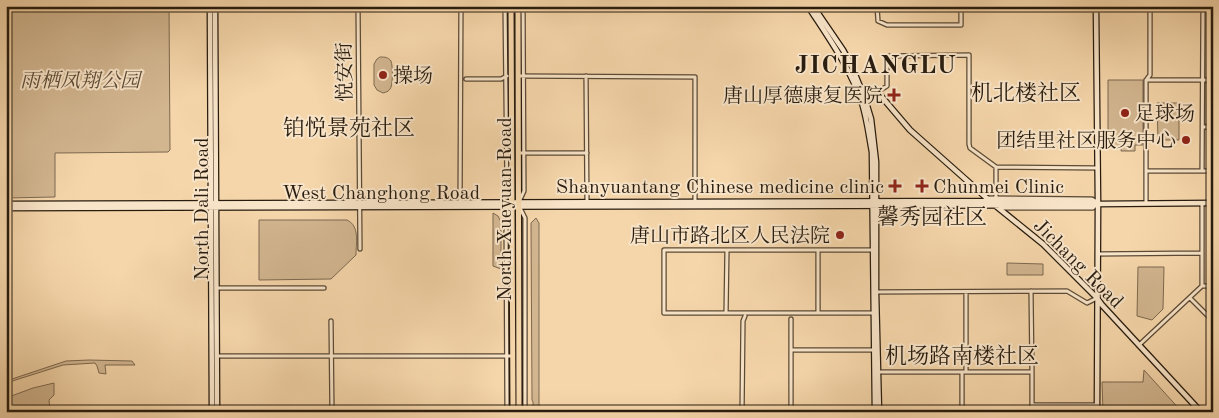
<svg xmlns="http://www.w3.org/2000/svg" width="1219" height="418" viewBox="0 0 1219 418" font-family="'Old Standard TT','Noto Serif SC',serif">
  <rect width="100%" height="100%" fill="#f5d6aa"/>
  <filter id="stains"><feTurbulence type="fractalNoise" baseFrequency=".004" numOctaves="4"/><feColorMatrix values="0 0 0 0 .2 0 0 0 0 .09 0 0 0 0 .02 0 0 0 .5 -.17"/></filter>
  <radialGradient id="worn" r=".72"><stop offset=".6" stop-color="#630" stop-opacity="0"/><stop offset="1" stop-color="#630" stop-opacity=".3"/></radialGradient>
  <path fill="#d2b690" stroke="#7d6950" d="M6 6H169L170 150 168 152 55 153V197L6 198Z
    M380 57C385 57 388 57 391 61 393 66 393 86 390 89 388 92 386 92 383 93L377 90 374 85V64L377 59Z
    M1108 80H1143V145H1135V151H1121V148L1108 147Z
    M1204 83H1213V124H1204Z
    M1157 103H1179V140H1158Z
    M493 213 498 216 501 222V269L493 266Z
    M536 218 539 223V412H527V410H533V402L532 400 531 223Z
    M259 220H347C360 226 356 243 356 255L331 279 259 280Z
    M1007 263 1043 264V275H1007Z
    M1138 267H1164L1163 309 1152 320 1137 316Z
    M89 360 132 361 135 365H105L106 374 99 373 97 366 95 363 63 365 6 383V381L66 361Z
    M1144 370 1182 412H1103L1102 382H1143Z
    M54 383V395L49 400 50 411 6 412V398L33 388Z"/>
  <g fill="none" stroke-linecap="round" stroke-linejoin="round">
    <g stroke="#5b4a36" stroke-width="5.5">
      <path id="street" d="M358 6 360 249
        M505 6 507 191 511 200
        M877 6 878 21 887 25H961V6
        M1043 6 1044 9H1096
        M519 76 695 77V204
        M586 76 587 202
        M466 79H501L507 76
        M1147 79 1150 75V6
        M876 95 879 91 887 86V56L969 55V144L970 148 996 167 1098 168
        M1203 127H1213
        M518 153H587
        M996 167V198
        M1146 171H1213
        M1202 171 1203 6
        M986 198 1092 199 1094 200
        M460 202 461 6
        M519 202 524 191 523 6
        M1146 203V80H1213
        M520 208 525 218V412
        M1000 208H1093L1095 206
        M818 250V313
        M872 250H664V313H873
        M1098 254 1202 253
        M1202 286H1213
        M217 288H324
        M1031 291 1032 372
        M876 292 1067 291 1087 303 1097 298
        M1190 298 1213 321
        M726 313 727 250
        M331 321 332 412
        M1139 345 1202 286V203
        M791 350H874
        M217 356H513
        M878 372H1032V405H1097
        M966 372V292
        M507 412 506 218 511 209
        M742 412 743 321 745 316
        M791 412V319
        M962 412V372
        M1208 412 1213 405"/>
    </g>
    <g stroke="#281c0f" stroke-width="7">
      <path id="secondary" d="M210 6 212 412
        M215 6 217 412
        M808 6C828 37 850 67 862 103 867 119 869 136 872 152L875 412
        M813 6 843 50 852 67 865 99 871 119 876 162V292L879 412
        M1096 6 1098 204 1097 412
        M861 102C867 98 875 94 881 96L910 130 990 201
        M6 204 990 201H1093L1098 204
        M996 206 1043 244 1097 298 1102 305 1201 412
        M6 208 1093 205 1098 204 1213 203"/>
    </g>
    <g stroke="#281c0f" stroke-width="8">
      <path id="primary" d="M511 6 513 412
        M518 6 519 412"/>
    </g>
    <use href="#street" stroke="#f8e4c8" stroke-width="3"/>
    <use href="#secondary" stroke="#f8e4c8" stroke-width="4.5"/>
    <use href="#primary" stroke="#f5d6aa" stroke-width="5"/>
  </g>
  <g fill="#8f2418" stroke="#f8e4c8" stroke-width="2">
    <circle cx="383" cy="75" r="5"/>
    <path d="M891.5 87.5h5v5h5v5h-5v5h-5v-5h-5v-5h5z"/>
    <circle cx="1125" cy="113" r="5"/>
    <circle cx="1186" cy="140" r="5"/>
    <path d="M892.5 178.5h5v5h5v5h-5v5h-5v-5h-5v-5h5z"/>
    <path d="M919.5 178.5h5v5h5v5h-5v5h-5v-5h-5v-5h5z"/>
    <circle cx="840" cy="235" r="5"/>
  </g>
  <g text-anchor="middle" stroke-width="4" stroke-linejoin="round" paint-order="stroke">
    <g font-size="20" fill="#281c0f" stroke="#f8e4c8">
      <text transform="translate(344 72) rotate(-91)" y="7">悦安街</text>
      <text x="381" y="199">West Changhong Road</text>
      <text transform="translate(201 209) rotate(-90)" y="7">North Dali Road</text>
      <text transform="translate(504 209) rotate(-90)" y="7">North Xueyuan Road</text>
      <text transform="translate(1079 263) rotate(45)" y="7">Jichang Road</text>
    </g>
    <g font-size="20" fill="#281c0f" stroke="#f8e4c8" text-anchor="end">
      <text x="393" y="82" text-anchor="start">操场</text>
      <text x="883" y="102">唐山厚德康复医院</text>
      <text x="1135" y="120" text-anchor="start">足球场</text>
      <text x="1176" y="147">团结里社区服务中心</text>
      <text x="884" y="193">Shanyuantang Chinese medicine clinic</text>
      <text x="933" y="193" text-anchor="start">Chunmei Clinic</text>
      <text x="830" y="242">唐山市路北区人民法院</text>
    </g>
    <g font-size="20" font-style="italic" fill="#5b4a36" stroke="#f8e4c8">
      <text x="80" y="87">雨栖凤翔公园</text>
    </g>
    <g font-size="22" fill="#281c0f" stroke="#f8e4c8">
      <text x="1026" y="100">机北楼社区</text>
      <text x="349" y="135">铂悦景苑社区</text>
      <text x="932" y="224">馨秀园社区</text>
      <text x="962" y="363">机场路南楼社区</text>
    </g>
    <g font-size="25" font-weight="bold" letter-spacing="1" fill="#281c0f" stroke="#f8e4c8">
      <text x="876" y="73">JICHANGLU</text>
    </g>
  </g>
  <rect width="1219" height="418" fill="none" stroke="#f5d6aa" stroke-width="25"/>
  <rect x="8" y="8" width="1204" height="403" fill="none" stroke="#281c0f" stroke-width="2.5"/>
  <rect x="12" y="12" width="1194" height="393" fill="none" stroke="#281c0f"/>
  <rect width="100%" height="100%" filter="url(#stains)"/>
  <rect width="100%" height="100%" fill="url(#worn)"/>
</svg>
